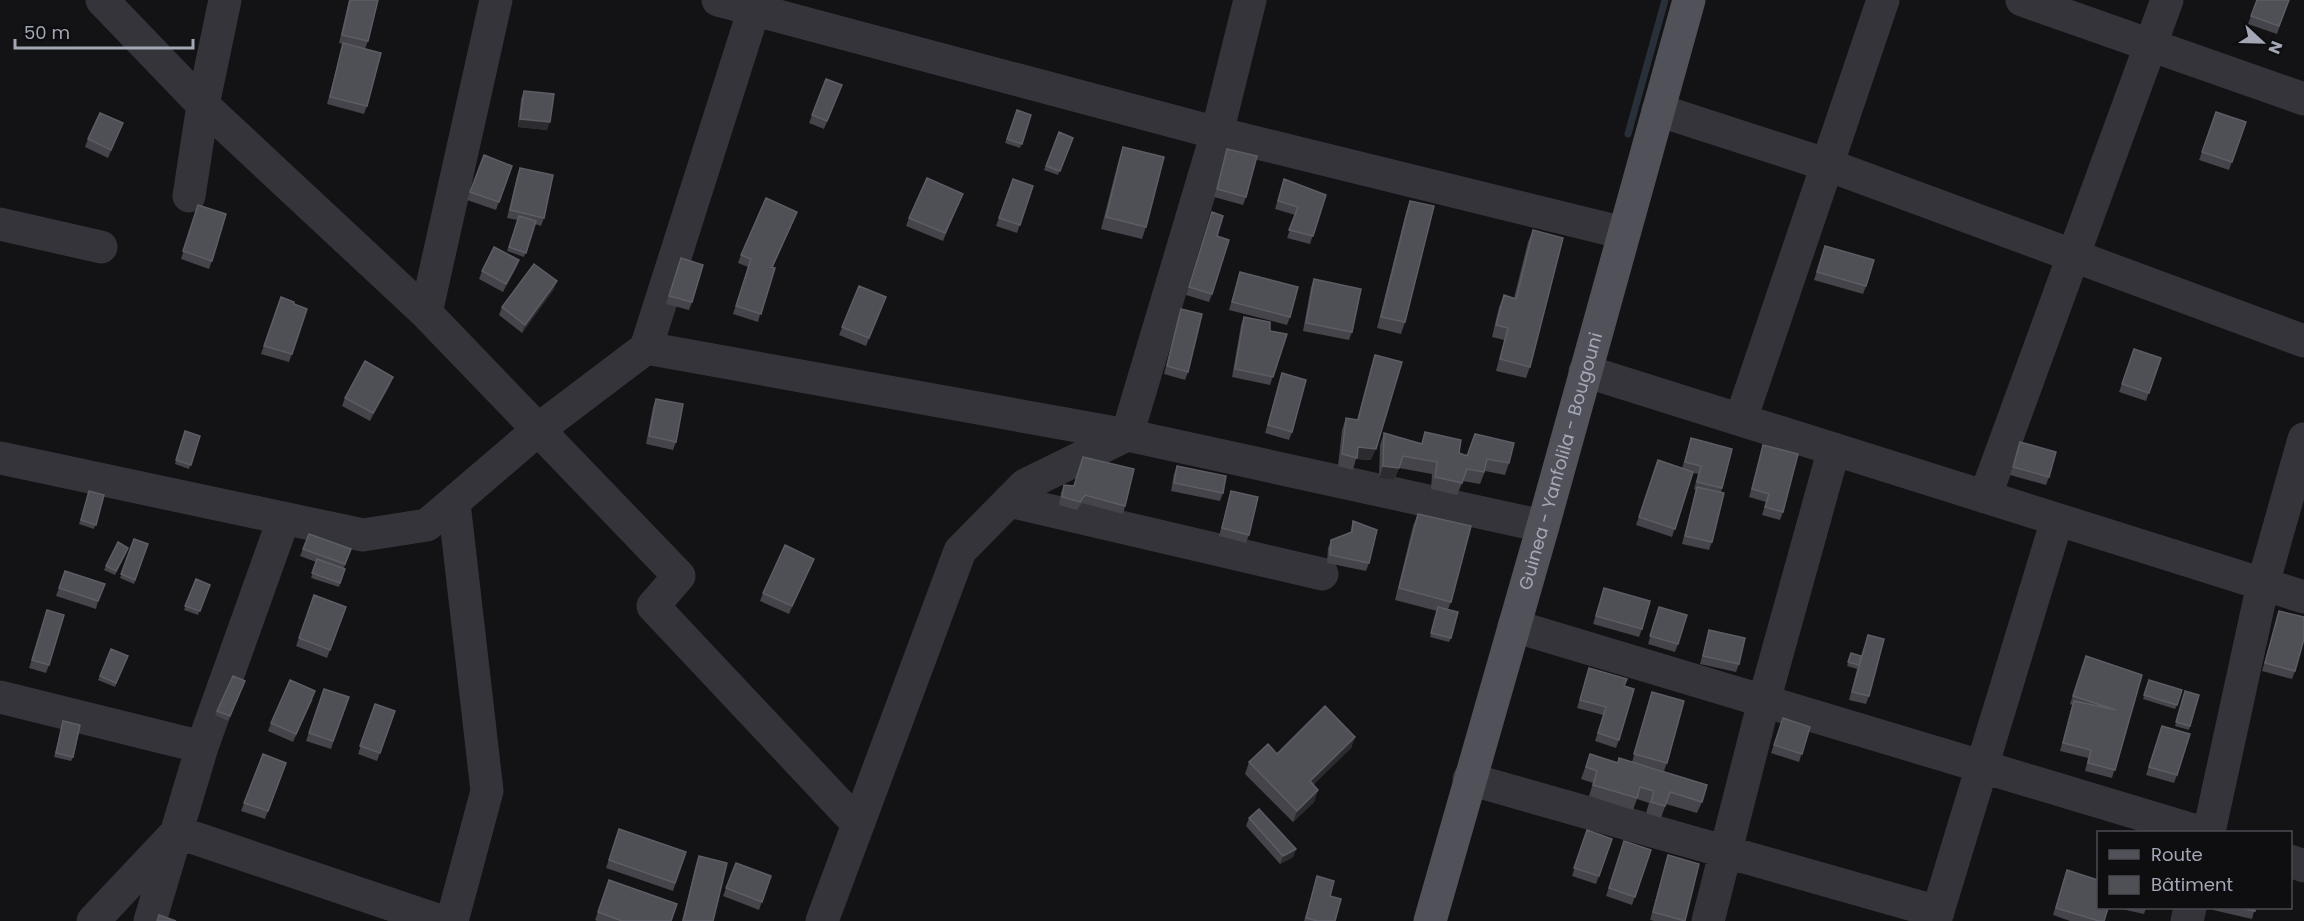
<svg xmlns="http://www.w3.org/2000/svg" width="2304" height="921" viewBox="0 0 2304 921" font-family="Poppins,sans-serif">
  <rect width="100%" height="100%" fill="#131315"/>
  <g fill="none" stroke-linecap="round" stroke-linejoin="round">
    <path stroke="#293039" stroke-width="7" d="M1628 134 1665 0"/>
    <path stroke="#34343a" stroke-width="33" d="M102 0 203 105 426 313 679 576 653 606 858 824
      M718 0 1217 133 1624 233
      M2022 0 2304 99
      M1658 110 1828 165 2304 341
      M189 196 203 105 225 0
      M0 224 101 247
      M426 313 496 0
      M646 348 1127 435 1543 526
      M1585 371 2304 597
      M1741 419 1883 0
      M0 458 363 535 427 525 539 429 646 348 757 0
      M1985 497 2167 0
      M1009 501 1322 574
      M1514 626 2200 832
      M0 697 202 747
      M1469 779 1938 912
      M2209 832 2263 584 2304 439
      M2290 861 2304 866
      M93 921 177 832 440 921
      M150 921 202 747 284 518
      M452 921 487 791 454 503
      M822 921 960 551 1025 485 1127 435 1217 133 1250 0
      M1708 921 1764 701 1834 449
      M1935 921 2057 520
      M2187 921 2190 908"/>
    <path stroke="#505159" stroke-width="33" id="s1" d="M1430 921 1543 526 1689 0"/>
  </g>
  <path fill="#44444a" d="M349 0H378L368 41 365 49 367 106 364 114 327 104 343 44 339 43Z
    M2289 0 2277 34 2248 24 2251 16Z
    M826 79 842 85 824 129 809 123Z
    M524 91 547 130 518 127 521 99Z
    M1017 110 1031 115 1020 148 1005 143Z
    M2216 112 2246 122 2229 170 2199 160Z
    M123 123 108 158 85 147 88 139Z
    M1059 132 1073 138 1058 175 1044 170Z
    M1123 147 1146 227 1142 239 1101 229 1119 159Z
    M1227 149 1246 197 1243 205 1214 197Z
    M512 166 496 210 467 200 470 192Z
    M520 168 544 218 541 226 535 224 524 257 507 251 518 220 507 218 517 176Z
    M1013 179 1033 186 1017 233 996 226Z
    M1284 179 1326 195 1310 244 1287 238 1295 215 1275 209Z
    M963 194 943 241 906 226 909 218Z
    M1410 201 1405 322 1401 334 1377 328 1406 212Z
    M198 205 212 261 209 269 181 259Z
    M794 220 773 267 758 322 733 314 748 267 738 263 741 255Z
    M1209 220 1217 236 1212 294 1209 302 1186 295Z
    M1533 230 1530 367 1526 378 1496 371 1504 340 1492 337 1499 307 1504 295 1514 298 1528 242Z
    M1825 246 1866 286 1863 294 1814 280Z
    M519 260 516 268 503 292 479 279 482 271Z
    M678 266 692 302 689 310 666 304Z
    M1240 272 1290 317 1287 325 1229 310Z
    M1314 279 1352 332 1349 340 1303 331 1311 287Z
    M859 286 886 297 866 346 839 335Z
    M554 289 522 333 499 315 502 307Z
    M281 297 292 354 289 362 261 354Z
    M1181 309 1188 372 1185 380 1164 374 1178 317Z
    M1244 317 1270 331 1287 334 1270 385 1232 377 1241 325Z
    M2134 349 2161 358 2146 401 2119 392Z
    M1375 355 1371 460 1356 459 1353 470 1338 466 1342 430 1346 418 1357 420 1371 367Z
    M1282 373 1292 432 1289 440 1265 433Z
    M390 385 370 421 342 406 345 398Z
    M656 399 676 442 673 450 646 444 653 407Z
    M185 431 200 436 189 469 175 464Z
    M1425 432 1459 453 1509 463 1505 475 1485 471 1480 484 1463 481 1457 495 1431 489 1432 474 1399 468 1394 480 1379 478 1380 445 1384 433 1421 444Z
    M1691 438 1722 488 1712 542 1709 550 1682 544 1696 490 1694 489 1698 474 1693 473 1672 537 1636 525 1658 460 1682 468Z
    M2020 442 2049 477 2046 485 2010 475Z
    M1763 445 1783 512 1780 520 1762 515 1766 502 1749 497Z
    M1083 457 1125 506 1123 514 1082 503 1077 510 1059 505 1061 493 1064 485 1074 486Z
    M1177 466 1223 493 1220 501 1171 491 1174 474Z
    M89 491 104 495 94 529 79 524Z
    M1231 491 1249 535 1246 543 1219 536Z
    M1418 514 1451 602 1448 609 1451 638 1449 642 1430 637 1437 611 1395 600 1413 526Z
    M1353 521 1369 563 1366 571 1327 563 1328 548 1331 540 1350 533Z
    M309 534 351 549 344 568 339 587 311 578 316 562 300 556Z
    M134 539 148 544 134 584 120 578Z
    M127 552 115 575 104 570 106 566Z
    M814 559 789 614 760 601 763 593Z
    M65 571 98 601 96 609 56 596Z
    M196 579 210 585 198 615 184 610Z
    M1604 588 1642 629 1639 637 1593 624Z
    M314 595 346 607 327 658 296 646Z
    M1659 607 1678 644 1675 652 1648 644Z
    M47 610 49 665 46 673 29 668Z
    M2279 611 2295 671 2292 679 2262 671Z
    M1709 630 1739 664 1736 672 1700 664Z
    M1868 635 1869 696 1866 704 1849 700 1858 665 1857 669 1847 666 1851 653 1859 662Z
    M111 649 128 656 115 687 98 680Z
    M2086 656 2142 675 2112 778 2085 771 2088 758 2060 751 2072 705 2070 704Z
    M1589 668 1624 686 1619 740 1616 748 1595 741 1603 715 1577 708Z
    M2149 680 2177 705 2175 709 2143 699Z
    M245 681 228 721 215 715 217 711Z
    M324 689 349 697 331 749 306 741Z
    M2185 691 2199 695 2189 730 2175 726Z
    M1652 692 1667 763 1664 771 1632 762Z
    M313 699 293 742 268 731 271 723Z
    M375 704 395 711 377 761 358 754Z
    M1783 718 1810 727 1799 762 1771 753Z
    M63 721 73 757 71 761 54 757Z
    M2162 726 2177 775 2174 783 2146 775Z
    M1355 737 1351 748 1313 785 1318 790 1314 802 1293 822 1245 774 1249 762 1277 754Z
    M263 754 286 763 265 819 241 811Z
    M1590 754 1702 802 1697 813 1666 804 1661 818 1646 813 1649 803 1637 799 1633 810 1589 796 1593 783 1581 779Z
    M1249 818 1296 849 1293 857 1280 864 1246 826Z
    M619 829 686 852 673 891 606 868Z
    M1587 830 1612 839 1596 884 1572 876Z
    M1624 841 1651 850 1632 905 1606 896Z
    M1668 855 1684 921H1654L1650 920Z
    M699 856 713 921H682L696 864Z
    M736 863 771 876 759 910 723 896Z
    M1317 876 1330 896 1335 921H1304Z
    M2064 878 2104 921H2070L2053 915Z
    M609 880 671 921H597L595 920Z
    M2117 908H2146L2144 914Z
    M2214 908H2255L2252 919 2213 910Z"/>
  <path fill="#2c2c30" d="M520 119 550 122 547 130 518 127Z
    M519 260 516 268 503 292 506 284Z
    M557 281 554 289 522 333 525 325Z
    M393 377 390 385 370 421 373 413Z
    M1358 447 1376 449 1371 460 1356 459Z
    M1383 466 1399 468 1394 480 1379 478Z
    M814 559 811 567 789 614 792 606Z
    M1355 737 1351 748 1305 793 1310 781Z
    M1318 790 1314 802 1293 822 1297 811Z
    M1296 849 1293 857 1280 864 1283 856Z"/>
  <path fill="#4f4f56" stroke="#5c5d65" stroke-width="1.5" d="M350 0H378L368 41 342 35Z
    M2257 0H2289L2279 26 2251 16Z
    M343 43 381 53 367 106 330 97Z
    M826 79 842 85 827 121 812 115Z
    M524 91 554 94 550 122 520 119Z
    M1017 110 1031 115 1022 144 1007 139Z
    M2216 112 2246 122 2232 162 2202 152Z
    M100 113 123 123 111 150 88 139Z
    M1059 132 1073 138 1060 171 1046 166Z
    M1123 147 1164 157 1146 227 1106 217Z
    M1227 149 1257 156 1246 197 1217 189Z
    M484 155 512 166 499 202 470 192Z
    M520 168 553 175 544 218 510 210Z
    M927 178 963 194 945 233 909 218Z
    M1013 179 1033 186 1020 225 999 218Z
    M1284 179 1326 195 1313 236 1289 230 1298 207 1278 201Z
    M766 198 797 212 772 267 775 268 761 314 736 306 751 259 741 255Z
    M1410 201 1434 206 1405 322 1381 317Z
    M198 205 226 214 212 261 183 251Z
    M1212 212 1223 216 1217 236 1229 240 1212 294 1189 287Z
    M519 216 536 221 526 253 509 247Z
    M1533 230 1563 238 1530 367 1500 359 1508 328 1496 325 1504 295 1516 299Z
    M1825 246 1874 260 1866 286 1817 272Z
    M494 247 519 260 506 284 482 271Z
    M681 258 703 265 692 302 669 296Z
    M534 264 557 281 525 325 502 307Z
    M1240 272 1298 287 1290 317 1232 302Z
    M1314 279 1361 289 1352 332 1306 323Z
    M859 286 886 297 869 338 842 327Z
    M281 297 294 302V304L307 309 292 354 264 346Z
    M1181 309 1202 314 1188 372 1167 366Z
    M1244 317 1270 322V331L1287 334 1273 377 1235 369Z
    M2134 349 2161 358 2149 393 2122 384Z
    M1375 355 1402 362 1376 449 1358 447 1357 458 1342 454 1346 418 1358 420Z
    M365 361 393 377 373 413 345 398Z
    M1282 373 1306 380 1292 432 1268 425Z
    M656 399 683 404 676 442 649 436Z
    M185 431 200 436 191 465 176 460Z
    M1425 432 1461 440 1459 453 1467 456 1475 434 1514 443 1509 463 1487 459 1484 472 1467 469 1462 483 1435 477 1437 462 1403 456 1399 468 1383 466 1384 433 1422 444Z
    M1691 438 1732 449 1722 488 1697 482 1701 466 1685 462Z
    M2020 442 2056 452 2049 477 2013 467Z
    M1763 445 1798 454 1783 512 1765 507 1769 494 1752 489Z
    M1083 457 1134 469 1125 506 1085 495 1080 502 1062 497 1064 485 1074 486Z
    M1658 460 1693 472 1675 529 1639 517Z
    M1177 466 1226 476 1223 493 1174 483Z
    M1697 487 1724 493 1712 542 1685 536Z
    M89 491 104 495 96 525 81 520Z
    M1231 491 1258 497 1249 535 1222 528Z
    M1418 514 1471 526 1451 602 1399 588Z
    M1353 521 1377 530 1369 563 1330 555 1331 540 1352 532Z
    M309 534 351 549 345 564 303 549Z
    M134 539 148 544 135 580 121 574Z
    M118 542 128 548 116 571 106 566Z
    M785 545 814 559 792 606 763 593Z
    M317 559 345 569 340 583 312 573Z
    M65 571 105 584 98 601 59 588Z
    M196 579 210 585 200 611 185 606Z
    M1604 588 1650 601 1642 629 1596 616Z
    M314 595 346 607 330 650 299 638Z
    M1438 607 1458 612 1451 638 1431 633Z
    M1659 607 1687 615 1678 644 1650 636Z
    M47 610 64 615 49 665 32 660Z
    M2279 611 2304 617V639L2295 671 2265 663Z
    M1709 630 1745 638 1739 664 1703 656Z
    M1868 635 1884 639 1869 696 1852 692Z
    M111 649 128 656 116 683 100 676Z
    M1851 653 1861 656 1859 665 1848 662Z
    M2086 656 2142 675 2115 770 2088 763 2091 750 2063 743 2074 701 2116 710 2073 696Z
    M1589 668 1627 679 1624 686 1634 689 1619 740 1598 733 1606 707 1580 700Z
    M233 676 245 681 230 716 217 711Z
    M290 680 315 691 296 734 271 723Z
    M2149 680 2182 690 2177 705 2144 695Z
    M324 689 349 697 333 741 309 733Z
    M2185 691 2199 695 2190 726 2176 722Z
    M1652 692 1684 701 1667 763 1634 754Z
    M375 704 395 711 380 753 360 746Z
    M1325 706 1355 737 1310 781 1318 790 1297 811 1249 762 1268 744 1277 754Z
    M1783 718 1810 727 1802 754 1774 745Z
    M63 721 80 725 73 757 56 753Z
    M2162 726 2190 734 2177 775 2149 767Z
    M263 754 286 763 268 811 244 803Z
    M1590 754 1618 763 1619 758 1707 785 1702 802 1670 792 1665 806 1651 802 1654 791 1640 787 1637 798 1593 785 1597 771 1586 767Z
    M1259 809 1296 849 1283 856 1249 818Z
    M619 829 686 852 675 883 609 860Z
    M1587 830 1612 839 1599 876 1574 868Z
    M1624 841 1651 850 1635 897 1609 888Z
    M1668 855 1699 864 1685 921 1653 912Z
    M699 856 727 863 713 921H683Z
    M736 863 771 876 762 902 726 888Z
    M2067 870 2098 880V908H2108L2104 921H2099L2056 908Z
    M1317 876 1334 881 1330 896 1341 899 1335 921H1317L1306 918Z
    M609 880 677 904 671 921H622L598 912Z
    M2239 908H2255V911Z
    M159 915 176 921H157Z"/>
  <g text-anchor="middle" stroke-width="4.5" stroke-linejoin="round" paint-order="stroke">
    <g font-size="18" fill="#a4a8b6" stroke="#0e0e10">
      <text dy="6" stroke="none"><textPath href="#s1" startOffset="478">Guinea - Yanfolila - Bougouni</textPath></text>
    </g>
  </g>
  <rect x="2097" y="831" width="195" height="78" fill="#0e0e10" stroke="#4a4c52" stroke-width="1.5"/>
  <rect x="2109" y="850" width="30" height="9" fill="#505159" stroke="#4a4c52" stroke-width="1.5"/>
  <text x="2151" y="861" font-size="18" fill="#a4a8b6">Route</text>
  <rect x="2109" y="876" width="30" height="18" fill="#4f4f56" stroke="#4a4c52" stroke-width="1.5"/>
  <text x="2151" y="891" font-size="18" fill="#a4a8b6">Bâtiment</text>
  <g transform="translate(2262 42) rotate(112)" stroke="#0e0e10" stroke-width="4.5" paint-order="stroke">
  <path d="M0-4.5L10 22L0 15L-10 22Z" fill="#a4a8b6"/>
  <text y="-9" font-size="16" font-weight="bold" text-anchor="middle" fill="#a4a8b6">N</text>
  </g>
  <path d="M15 39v9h178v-9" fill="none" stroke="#a4a8b6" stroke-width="3"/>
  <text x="24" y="39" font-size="18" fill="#a4a8b6" stroke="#0e0e10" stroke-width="4.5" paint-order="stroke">50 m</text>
</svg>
